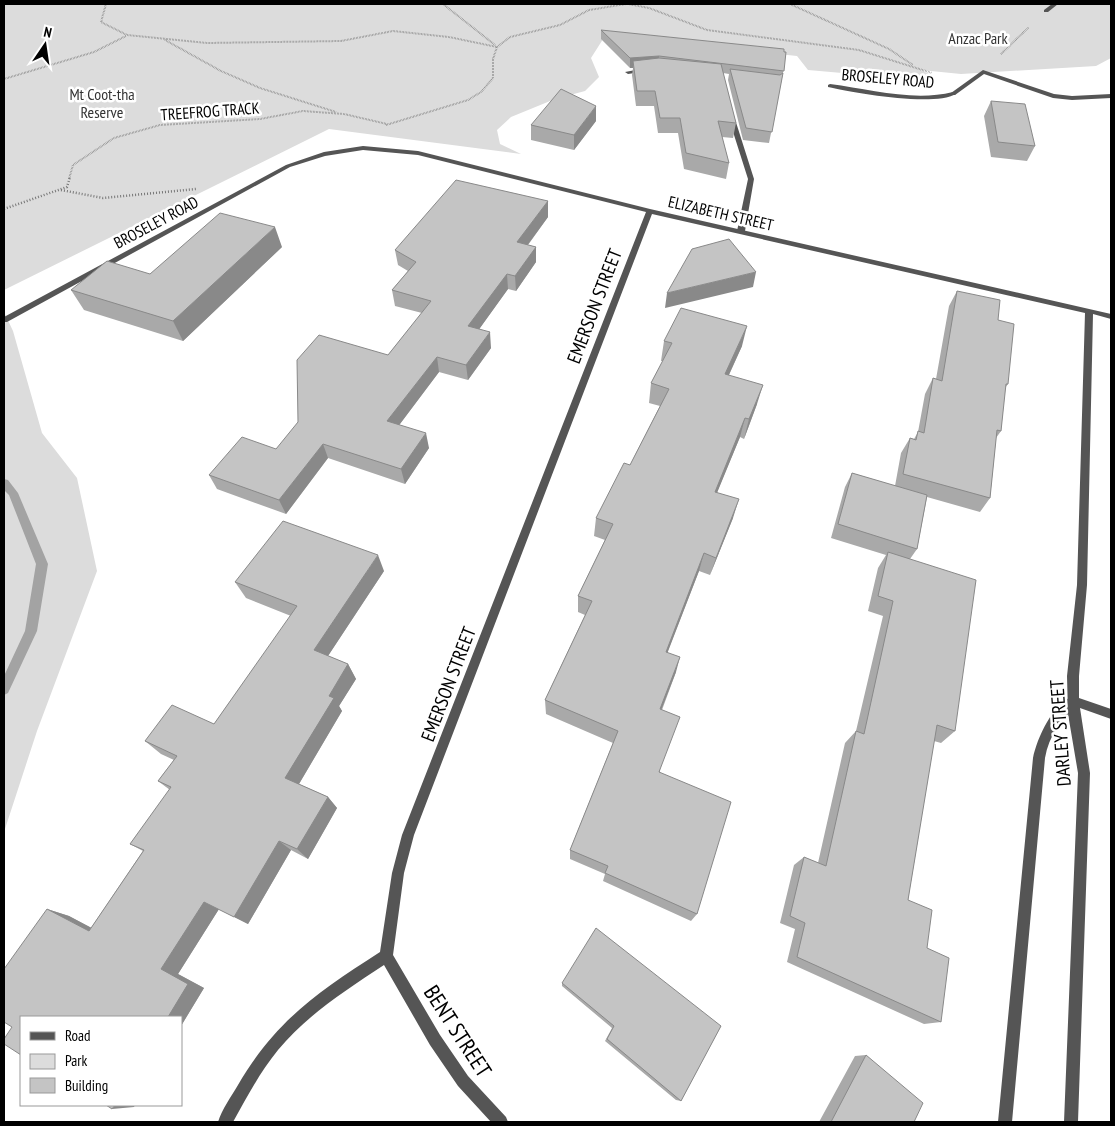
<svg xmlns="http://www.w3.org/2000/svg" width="1115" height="1126" viewBox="0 0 1115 1126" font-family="'PT Sans Narrow',sans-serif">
  <rect width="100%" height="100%" fill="#fff"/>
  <path fill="#dcdcdc" d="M4 4H1111V58L1096 66 961 74 921 70 931 75 922 80 808 70 797 56 605 36 591 58 599 77 585 91 555 99 511 117 497 130 500 144 521 154 329 129 4 290Z
    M4 312 13 331 42 433 77 478 97 571 37 731 4 832Z"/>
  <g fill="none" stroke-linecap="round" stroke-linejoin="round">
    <path fill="#a3a3a3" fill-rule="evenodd" d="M4 479 8 480 18 493 48 564 37 631 8 693 4 695V676L25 631 36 564 9 495 4 490Z"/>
    <path stroke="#777" stroke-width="2" stroke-dasharray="0.5 1" stroke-linecap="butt" d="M106 4 101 22 127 35 207 43 341 41 393 31 449 37 497 47
      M443 4 495 45
      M628 4 649 8 707 30 859 50 932 73
      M790 4 889 49 913 65
      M165 40 221 71 260 88 336 112
      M1001 54 1029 27
      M4 79 94 52 126 36
      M386 125 468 100 481 92 493 78V59L497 47 510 37 560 25 589 10 626 4
      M69 179 73 165 114 138 160 125 260 119 303 111 344 114 387 124"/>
    <path stroke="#777" stroke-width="2.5" stroke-dasharray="1 2" stroke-linecap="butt" d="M61 190 103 198 196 189
      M4 209 67 187 70 177"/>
    <path fill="#555" fill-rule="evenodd" d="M1052 4H1058L1048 12H1044V10Z
      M646 68 648 69V71L628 74 625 72Z
      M830 84C870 89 913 102 953 92L956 94C933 107 855 93 828 87V85Z
      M731 114 734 116 754 179 745 231 741 233 737 231 748 179 728 116Z
      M1073 696 1077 697 1079 701 1077 705C1061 721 1049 735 1045 758L1012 1122H998L1033 758C1037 738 1053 703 1073 696Z"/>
    <path fill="#555" fill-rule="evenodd" d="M983 70 1054 94 1072 96 1111 94V98L1072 100 1053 98 984 74 955 95H951V93Z
      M363 146 418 151 650 209 1111 314V319L1093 314 1087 585 1079 676V698L1111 709V719L1080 708 1090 773 1078 1122H1064L1078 773 1068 714 1067 676 1077 585 1085 313 652 214 414 835 404 873 393 955 440 1035 468 1076 506 1117 508 1122H491L458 1086 430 1045 384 965C346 990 307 1015 278 1050 260 1072 247 1097 233 1122H218C222 1109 231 1097 238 1085 276 1020 318 992 380 952L392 873 402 835 646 212 418 155 363 150 325 156 290 167 7 322H4V317L286 165 324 152Z"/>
  </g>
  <path fill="#a9a9a9" d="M601 30 786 52 783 73 769 143 743 140 728 80 729 74 723 73 736 123 733 138 722 137 729 163 726 179 684 169 678 133H658L654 106H636L632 75 633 68H630L601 39Z
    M991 101 1035 146 1027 161 991 157 984 116Z
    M596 121 574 150 531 140V125Z
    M548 201V217L528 245 536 247V262L516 291 508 289 479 329 491 348 468 380 439 372 399 425 429 448 405 484 328 458 286 514 217 489 209 475 276 449 388 355 422 313 395 306 392 290 408 271 398 265 395 250Z
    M282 247 183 341 84 310 71 290Z
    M957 291 998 320 1008 384 1005 388 1001 431 996 438 990 498 980 512 927 497 917 549 910 559 955 731 941 743 934 741 908 900 927 948 941 1022 924 1024 787 962 795 929 780 923 794 865 804 857 818 863 845 743 856 731 883 616 868 611 878 568 886 555 831 538 845 487 852 473 895 486 901 453 910 438 914 439 918 432 925 394 933 378 936 379 949 306Z
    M664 341 742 346 729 375 757 404 744 439 740 437 717 492 733 518 710 575 699 571 667 653 676 672 662 710 660 772 697 914 691 921 603 881 605 874 570 859V850L613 743 546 714 545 700 585 615 578 612V596L605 540 594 536 596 518 630 465 660 406 649 403 651 383 663 361H661Z
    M384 571 328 656 348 664 356 679 339 706 342 711 299 784 328 797 337 808 308 859 291 850 248 924 219 909 178 974 204 988 181 1026V1017L12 1027 47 909 69 916 91 928 143 851 130 844 170 790 158 781 174 760 161 754 145 741 214 724 291 616 246 598 235 582Z
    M562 983 721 1026 681 1101 676 1100 605 1041 612 1028 562 986Z
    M866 1055 914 1122H819L855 1056Z"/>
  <path fill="#898989" d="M659 56 658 65 633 61V68H630V58Z
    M596 106V121L574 150V135Z
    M548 201V217L518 258 517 242Z
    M275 227 282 247 183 341 173 321Z
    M536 247V262L516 291 515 276Z
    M756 272 753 287 665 308 667 293Z
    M507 274 508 289 470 342 468 326Z
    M747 326 742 346 720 394 725 374Z
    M490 332 491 348 468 380 466 365Z
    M437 357 439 372 391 436 387 421Z
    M763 385 757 404 744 439 749 419Z
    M745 418 740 437 710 510 715 492Z
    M426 433 429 448 405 484 401 469Z
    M323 444 328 458 286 514 279 500Z
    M739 499 733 518 710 575 716 558Z
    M704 553 699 571 662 667 666 652Z
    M378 555 384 571 322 665 314 650Z
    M680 657 676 672 656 723 660 709Z
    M348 664 356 679 339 706 342 711 296 789 285 778 329 696Z
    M328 797 337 808 308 859 297 849Z
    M279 841 291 850 248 924 234 917Z
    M204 902 219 909 178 974 204 988 181 1026V1017H168L161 969Z
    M47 909 69 916 109 937 89 931Z
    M115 1105H135L134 1107 112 1109Z"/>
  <path fill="#c4c4c4" stroke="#898989" d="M601 30 784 49V52H786L784 71 659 56 630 58Z
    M659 58 721 64 736 123 718 121 729 163 686 153 680 118H660L655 91H637L633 61Z
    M730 69 780 75 783 73 772 132 746 128Z
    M561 89 596 106 574 135 531 125Z
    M991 101 1025 104 1035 146 998 142Z
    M456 180 548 201 517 242 536 247 515 276 507 274 468 326 490 332 466 365 437 357 387 421 426 433 401 469 323 444 279 500 209 475 242 437 276 449 298 422 297 360 319 335 388 355 431 301 392 290 416 262 395 250Z
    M220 213 275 227 173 321 71 290 107 261 150 274Z
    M729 239 756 272 667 293 692 249Z
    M957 291 1000 300 998 320 1014 324 1008 384H1006L1001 431 997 430 990 498 903 474 910 438 916 440 918 431 924 433 933 378 942 381Z
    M681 308 747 326 725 374 763 385 749 419 745 418 715 492 739 499 716 558 704 553 666 652 680 657 660 709 680 717 659 772 731 802 697 914 605 873 608 866 570 850 618 731 545 700 592 601 578 596 613 524 596 518 624 463 630 465 669 389 651 383 672 343 664 341Z
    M852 473 927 495 917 549 838 524Z
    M283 521 378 555 314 650 348 664 329 696 334 698 285 778 328 797 297 849 279 841 234 917 204 902 161 969 188 984 168 1017H21V1055L4 1044V1039L12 1027 4 1022V969L47 909 89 931 144 850 130 844 171 787 158 781 177 756 145 741 172 705 214 724 297 606 235 582Z
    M888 552 976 580 955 731 937 725 908 900 932 910 927 948 949 958 941 1022 797 957 805 923 790 916 804 857 826 866 856 731 864 734 893 601 878 596Z
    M596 928 721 1026 681 1101 607 1039 614 1026 562 983Z
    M866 1055 923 1103 914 1122H831Z
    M106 1105H115L112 1109Z"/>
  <g text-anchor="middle" stroke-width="5" stroke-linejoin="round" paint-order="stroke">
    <g font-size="16" fill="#333" stroke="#fff">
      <text x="978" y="44">Anzac Park</text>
      <text x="102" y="100">Mt Coot-tha<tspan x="102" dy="18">Reserve</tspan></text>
    </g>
    <g font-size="16" fill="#000" stroke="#fff">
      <text transform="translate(888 78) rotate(5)" y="6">BROSELEY ROAD</text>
      <text transform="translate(210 111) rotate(-4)" y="6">TREEFROG TRACK</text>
      <text transform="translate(721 213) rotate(13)" y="6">ELIZABETH STREET</text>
      <text transform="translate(156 222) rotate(-28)" y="6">BROSELEY ROAD</text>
    </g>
    <g font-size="19" fill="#000" stroke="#fff">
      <text transform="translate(594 306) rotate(-69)" y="7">EMERSON STREET</text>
      <text transform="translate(448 684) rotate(-69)" y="7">EMERSON STREET</text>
      <text transform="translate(1060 733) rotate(-94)" y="7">DARLEY STREET</text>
    </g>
    <g font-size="22" fill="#000" stroke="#fff">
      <text transform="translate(458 1031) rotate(57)" y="8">BENT STREET</text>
    </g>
  </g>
  <rect width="1115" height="1126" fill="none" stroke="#000000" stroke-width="10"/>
  <rect x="20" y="1016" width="162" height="90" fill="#ffffff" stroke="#999999"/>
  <rect x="30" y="1032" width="25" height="8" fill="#555555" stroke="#999999"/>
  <text x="65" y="1041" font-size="15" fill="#000000">Road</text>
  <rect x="30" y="1054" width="25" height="15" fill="#dcdcdc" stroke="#999999"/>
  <text x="65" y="1066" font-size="15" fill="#000000">Park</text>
  <rect x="30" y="1078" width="25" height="15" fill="#c4c4c4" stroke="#999999"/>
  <text x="65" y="1091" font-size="15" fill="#000000">Building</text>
  <g transform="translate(45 45) rotate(13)" stroke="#ffffff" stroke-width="4" paint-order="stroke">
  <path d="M0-4L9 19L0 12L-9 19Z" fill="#000000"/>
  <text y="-8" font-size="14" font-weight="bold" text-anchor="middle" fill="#000000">N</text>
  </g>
</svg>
